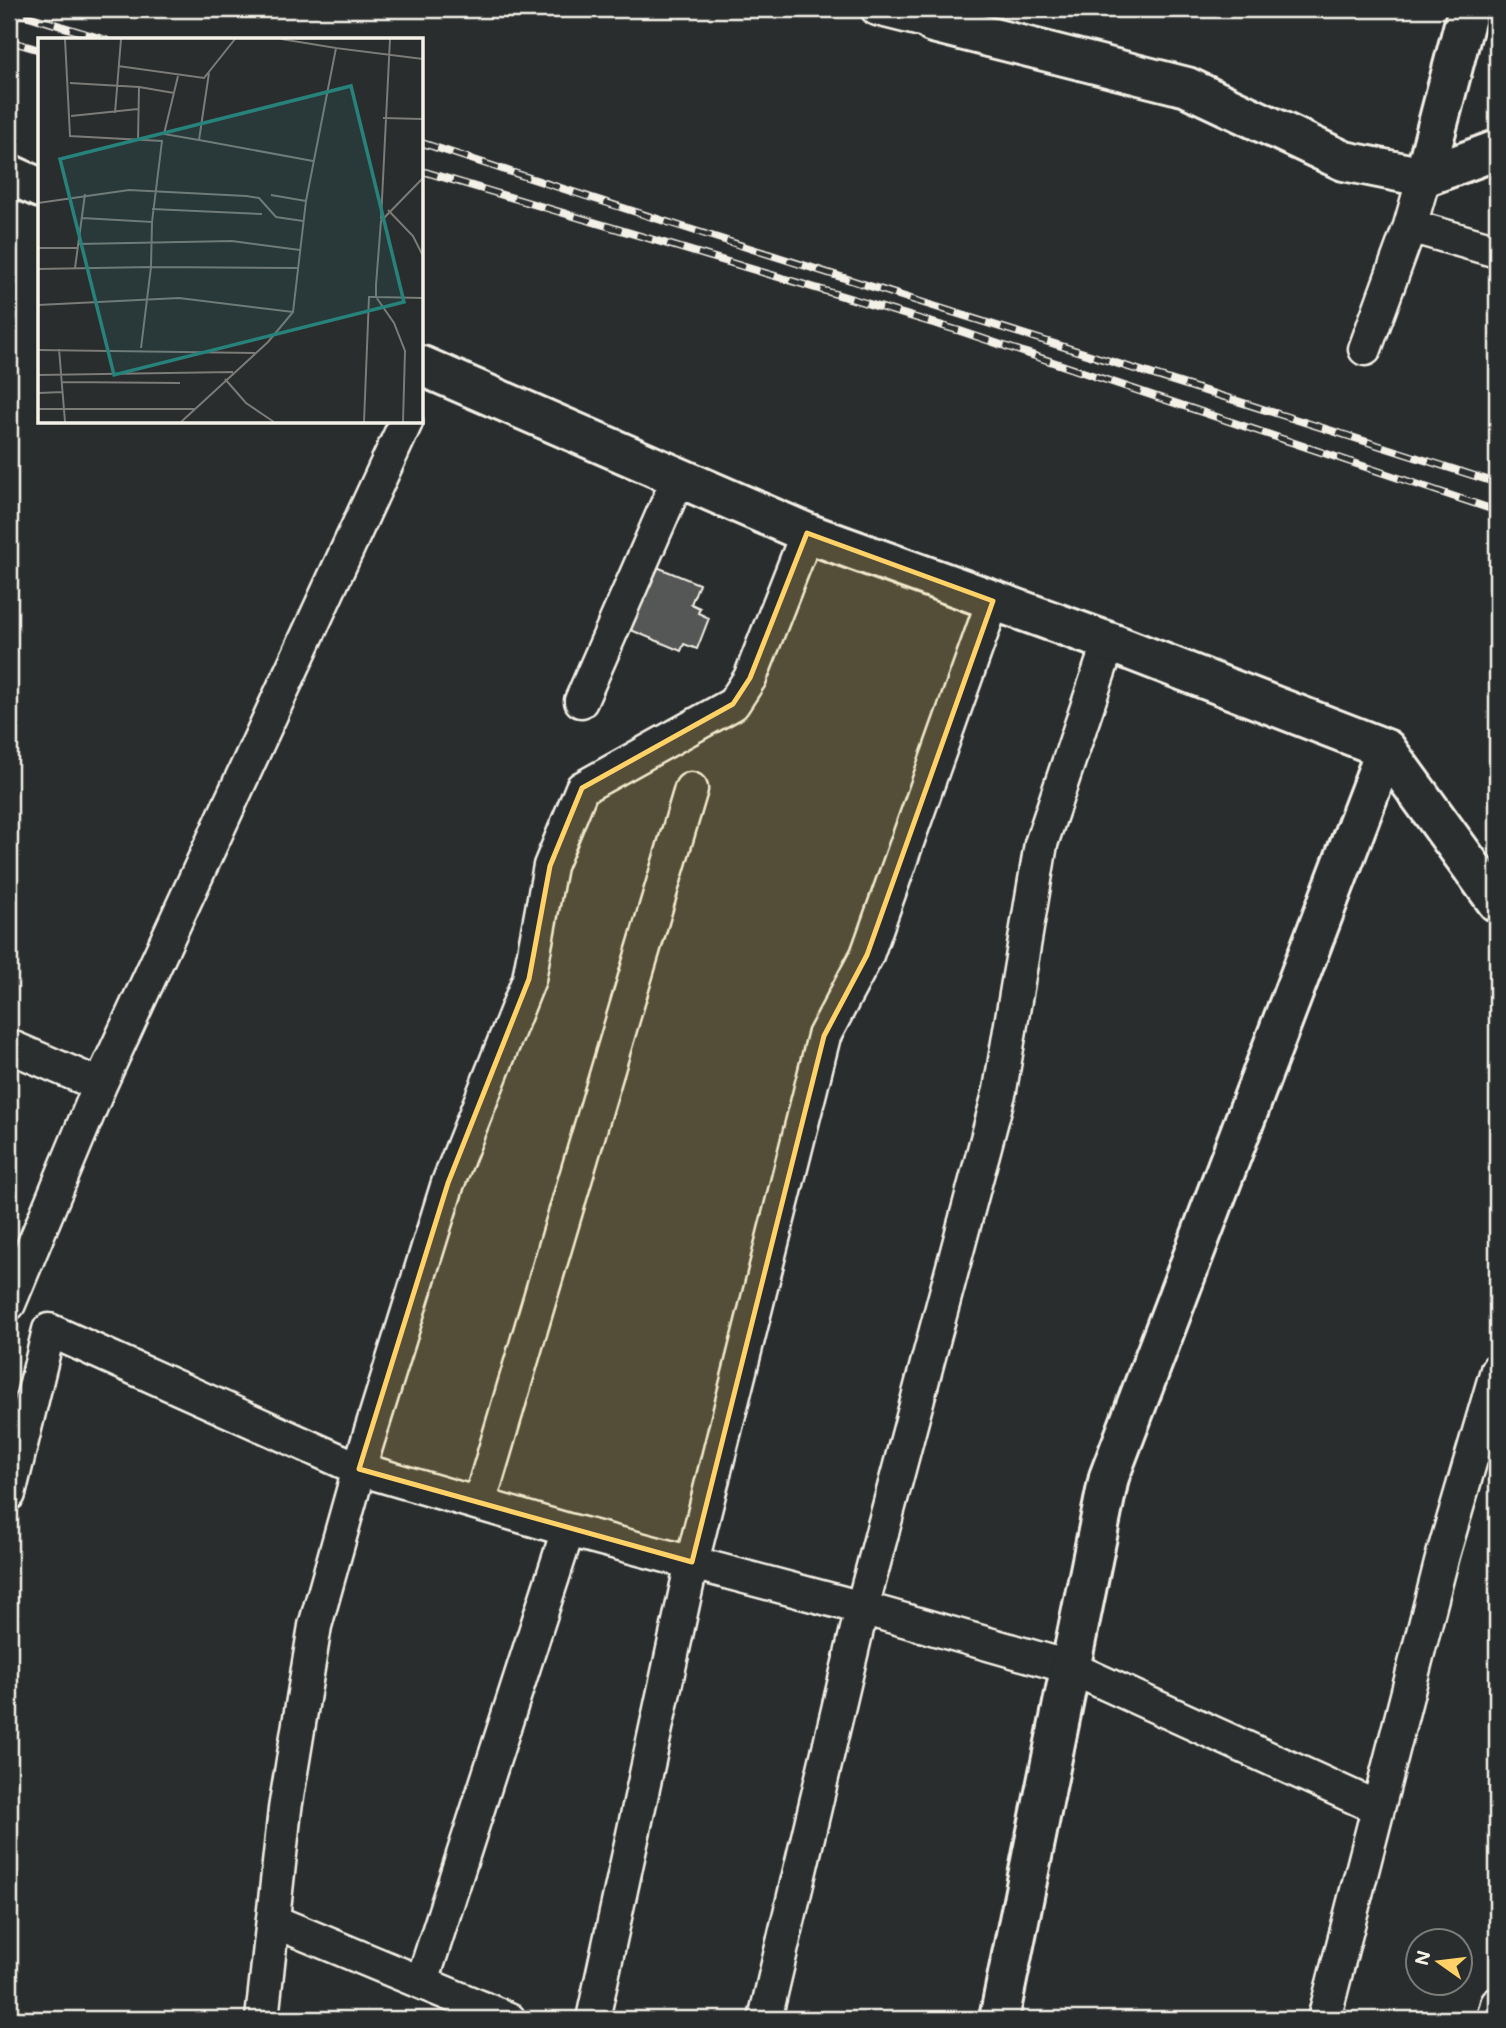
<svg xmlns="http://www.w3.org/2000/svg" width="1506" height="2028" viewBox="0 0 1506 2028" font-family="Mali,sans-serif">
  <rect width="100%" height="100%" fill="#2a2d2e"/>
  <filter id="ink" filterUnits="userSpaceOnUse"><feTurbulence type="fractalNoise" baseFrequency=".0143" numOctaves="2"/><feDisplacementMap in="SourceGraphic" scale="14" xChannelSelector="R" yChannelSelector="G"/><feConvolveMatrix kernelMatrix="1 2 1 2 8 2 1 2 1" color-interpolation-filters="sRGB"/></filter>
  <g filter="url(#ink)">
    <path fill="#555756" stroke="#f4f1e8" stroke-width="2" d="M652 565 699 584 691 604 700 608 698 613 709 618 697 649 684 644 681 651 626 628Z"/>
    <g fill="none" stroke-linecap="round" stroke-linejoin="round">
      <g stroke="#f4f1e8" stroke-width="37">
        <path id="street" d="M877 9 933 23
          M1424 177 1410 226 1497 251
          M1365 349 1410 226
          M581 701 678 479
          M9 1046 100 1085 9 1304
          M100 1085 406 422
          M9 1494 49 1330 359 1469 568 1530 422 1982
          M479 1504 691 789
          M568 1530 862 1608 1000 1090 1041 844 1109 642
          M273 1921 509 2019
          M262 2019 285 1809 315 1626 359 1469 448 1183 529 979 550 866 582 788 733 704 750 678 807 533
          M593 2019 692 1562 824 1036 867 955 993 601
          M765 2019 862 1608 1069 1667 1378 1808
          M1324 2019 1443 1555 1497 1370
          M1493 2019 1497 2004"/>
      </g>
      <g stroke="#f4f1e8" stroke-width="44">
        <path id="secondary" d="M919 9 933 23 1187 87 1344 161 1424 177 1468 9
          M9 174 40 188
          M1424 177 1497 150
          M422 366 807 533 1109 642 1386 749 1497 902
          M999 2019 1109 1477 1386 749"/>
      </g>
      <use href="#street" stroke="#2a2d2e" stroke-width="32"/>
      <use href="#secondary" stroke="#2a2d2e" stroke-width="38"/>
      <g stroke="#f4f1e8" stroke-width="8">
        <path id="rail" d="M9 10 106 40
          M9 41 40 50
          M422 143C779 260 1139 369 1497 483
          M422 171 960 331 1497 511"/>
      </g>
      <use href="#rail" stroke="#2a2d2e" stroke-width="5" stroke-dasharray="16" stroke-linecap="butt"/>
    </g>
  </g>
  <path fill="#ffd166" fill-opacity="0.2" stroke="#ffd166" stroke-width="5" stroke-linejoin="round" d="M807 533 993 601 867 955 824 1036 692 1562 359 1469 448 1183 529 979 550 866 582 788 733 704 750 678Z"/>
  <g transform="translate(38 38)">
    <rect width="385" height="385" fill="#2a2d2e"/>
    <path fill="none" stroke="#7b7b78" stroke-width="2" d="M27 1 32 98 124 103 114 184 44 180M243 1 298 10M80 28 166 40 197 1M140 38 126 96 161 102 171 35M32 45 101 49M77 75 83 1M33 78 100 71M345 80 385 81M161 102 275 123M100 103 101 49 136 55M385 140 343 183 338 247V259L385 260M233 157 268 163M0 165 91 152 208 158 221 160 238 179 265 183M114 171 224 176M350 172 375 198 385 218M343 181 352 1M114 184 113 229 260 230M40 206 194 203 262 212M0 210H39M37 230 47 156M0 231 113 229 103 310M0 267 141 260 255 274M21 311 27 384M0 312 217 315M0 337 195 334M187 341 208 365 236 384M24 344 142 345M0 355 25 354M0 371H156M143 384 230 304 255 274 268 163 298 10 385 21M326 384 331 259H338L356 285 367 313 365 384"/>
    <path fill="#26827a" fill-opacity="0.15" stroke="#26827a" stroke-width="3.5" d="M313 48 366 264 76 337 22 121Z"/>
    <rect width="385" height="385" fill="none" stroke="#f4f1e8" stroke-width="3.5"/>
  </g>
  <rect width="1506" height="2028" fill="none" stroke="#2a2d2e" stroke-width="35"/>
  <rect x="18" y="18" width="1471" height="1993" fill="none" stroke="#f4f1e8" stroke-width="2.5" filter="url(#ink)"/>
  <g transform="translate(1439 1962) rotate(284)"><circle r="33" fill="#2a2d2e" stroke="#7b7b78" stroke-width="2"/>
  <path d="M0-5L12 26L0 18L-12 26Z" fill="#ffd166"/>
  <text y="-10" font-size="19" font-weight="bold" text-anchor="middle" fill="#f4f1e8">N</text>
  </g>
</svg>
